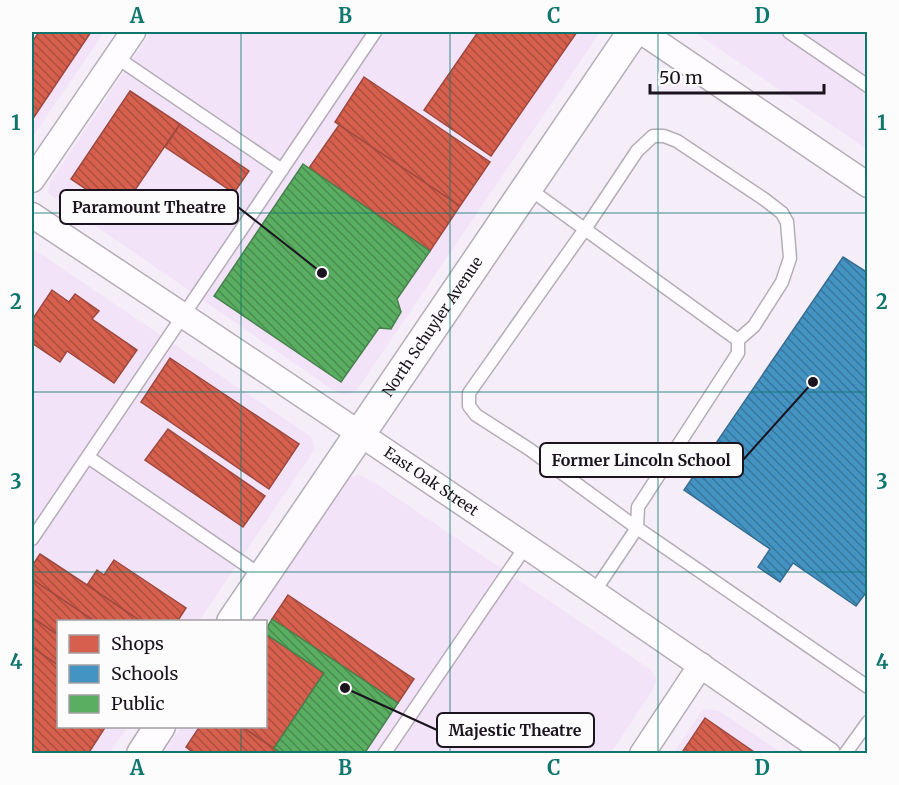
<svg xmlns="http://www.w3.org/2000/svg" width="899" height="785" viewBox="0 0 899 785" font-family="Merriweather,serif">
  <defs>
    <pattern id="shops-back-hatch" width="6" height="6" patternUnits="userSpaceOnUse" patternTransform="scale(1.5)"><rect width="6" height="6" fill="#d6604d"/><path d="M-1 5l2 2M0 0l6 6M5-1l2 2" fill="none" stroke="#ad4e3f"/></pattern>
    <pattern id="schools-back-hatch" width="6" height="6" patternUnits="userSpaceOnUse" patternTransform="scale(1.5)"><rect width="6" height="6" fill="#4393c3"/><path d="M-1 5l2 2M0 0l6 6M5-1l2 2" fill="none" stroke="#37779e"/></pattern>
    <pattern id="public-back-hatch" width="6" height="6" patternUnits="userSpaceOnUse" patternTransform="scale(1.5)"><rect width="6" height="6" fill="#5aae61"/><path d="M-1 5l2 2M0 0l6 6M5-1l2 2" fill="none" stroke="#4a8c4f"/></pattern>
  </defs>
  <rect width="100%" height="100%" fill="#f5eef8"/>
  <path fill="#f2e3f9" d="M34 32H104L32 138V35Z
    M151 32H600L357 390 346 395 333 390 48 193 50 182Z
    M694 32H867V149Z
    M32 248 310 436 313 441 315 449 199 621 58 622V726L128 727 109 753H32Z
    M360 475 372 481 650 669 657 679 652 691 611 753 163 754 181 727 266 726V622L251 621 344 482 348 478Z
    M705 709 719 711 782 753 673 754 700 713Z"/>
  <path fill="url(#shops-back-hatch)" stroke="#9e493f" stroke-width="1.5" d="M39 32H91L32 120V42Z
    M478 32H577L491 156 424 110Z
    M364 77 490 162 460 206 335 122Z
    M130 91 180 124 120 212 71 179Z
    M180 124 249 171 234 193 165 147Z
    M339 125 460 206 430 251 309 168Z
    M52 290 69 302 75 294 99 311 92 319 137 350 114 383 67 351 60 362 32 343V320Z
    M170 358 299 444 269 489 141 402Z
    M168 429 265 496 243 527 145 460Z
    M40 554 87 585 142 622H96L32 579V566Z
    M114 560 186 608 177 622H142L87 585 97 570 104 575Z
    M32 579 96 622H58V635L32 617Z
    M288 595 414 679 398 703 272 619Z
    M32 617 58 635V665L32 647Z
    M266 634 324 673 274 748 241 726H266Z
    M32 647 58 665V726H106L88 754H32Z
    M705 718 757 754H681Z
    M200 726H241L282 754H195L186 747Z"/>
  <path fill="url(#schools-back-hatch)" stroke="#376d92" stroke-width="1.5" d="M843 257 868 273V590L856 606 793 563 780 582 758 567 770 549 684 490Z"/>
  <path fill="url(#public-back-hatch)" stroke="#47804d" stroke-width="1.5" d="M303 164 430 251 397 299 401 312 391 329 379 328 341 382 214 296Z
    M272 619 398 703 364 754H282L274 748 324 673 266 634V629Z"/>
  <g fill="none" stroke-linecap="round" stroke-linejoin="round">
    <g stroke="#b4adb7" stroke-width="15">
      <path id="service" d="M789 32 868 86
        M116 57 282 170
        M528 188 738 340V353L638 507 637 528 868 687
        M88 457 262 576
        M32 539 375 32
        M594 592 637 528 529 449 476 415 469 406V393L585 229 637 151 653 136H664L677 141 764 199 782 213 787 222 790 258 782 282 754 326 738 340
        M384 754 526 546
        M845 754 868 722"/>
    </g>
    <g stroke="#b4adb7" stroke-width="27">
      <g id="minor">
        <path d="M642 32 868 185"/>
        <path d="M32 180 133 32"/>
        <path id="s1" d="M32 215C299 392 565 570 828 754"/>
        <path d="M642 754 701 665"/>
      </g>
    </g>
    <g stroke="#b4adb7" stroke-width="33">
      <g id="tertiary">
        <path id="s2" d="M232 622 633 32"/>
        <path d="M142 754 160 726"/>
      </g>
    </g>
    <use href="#service" stroke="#fefcfe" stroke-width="12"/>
    <use href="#minor" stroke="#fefcfe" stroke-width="24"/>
    <use href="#tertiary" stroke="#fefcfe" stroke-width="30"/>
  </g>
  <path fill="none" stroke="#0f766e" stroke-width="1.5" stroke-opacity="0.55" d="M241 32V622M450 32V754M658 32V754M32 213H868M32 392H868M32 572H868M241 726V754"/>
  <g text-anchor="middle" stroke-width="6" stroke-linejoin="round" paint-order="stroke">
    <g font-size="15" fill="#1b141f" stroke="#fcfcfc">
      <text dy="5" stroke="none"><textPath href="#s2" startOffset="357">North Schuyler Avenue</textPath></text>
      <text dy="5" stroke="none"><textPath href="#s1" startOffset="480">East Oak Street</textPath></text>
    </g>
  </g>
  <path fill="none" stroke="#1b141f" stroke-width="2" d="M322 273L238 207M813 382L743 460M345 688L437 730"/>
  <g fill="#1b141f" stroke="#fcfcfc" stroke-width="2">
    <circle cx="322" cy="273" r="6"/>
    <circle cx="813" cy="382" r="6"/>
    <circle cx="345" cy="688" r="6"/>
  </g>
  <g fill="#fcfcfc" stroke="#1b141f" stroke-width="2">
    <rect x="60" y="190" width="178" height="34" rx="6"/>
    <rect x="540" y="443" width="203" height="34" rx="6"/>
    <rect x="437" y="713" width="157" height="34" rx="6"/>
  </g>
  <g font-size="16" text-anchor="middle" font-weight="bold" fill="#1b141f">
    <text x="149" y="213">Paramount Theatre</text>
    <text x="641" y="466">Former Lincoln School</text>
    <text x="515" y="736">Majestic Theatre</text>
  </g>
  <rect width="899" height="785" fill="none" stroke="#fcfcfc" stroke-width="66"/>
  <rect x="57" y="620" width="210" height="108" fill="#fcfcfc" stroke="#a29fa4" stroke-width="1.5"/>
  <rect x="69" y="635" width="30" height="18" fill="#d6604d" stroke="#a29fa4" stroke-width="1.5"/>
  <text x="111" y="650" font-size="18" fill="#1b141f">Shops</text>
  <rect x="69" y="665" width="30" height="18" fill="#4393c3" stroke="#a29fa4" stroke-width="1.5"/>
  <text x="111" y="680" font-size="18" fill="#1b141f">Schools</text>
  <rect x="69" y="695" width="30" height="18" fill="#5aae61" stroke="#a29fa4" stroke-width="1.5"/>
  <text x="111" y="710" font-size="18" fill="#1b141f">Public</text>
  <path d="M650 84v9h174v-9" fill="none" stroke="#1b141f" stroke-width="3"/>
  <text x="659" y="84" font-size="18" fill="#1b141f" stroke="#fcfcfc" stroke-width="4.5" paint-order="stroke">50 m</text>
  <rect x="33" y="33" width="833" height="719" fill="none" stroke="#0f766e" stroke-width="2"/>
  <g font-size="20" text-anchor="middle" font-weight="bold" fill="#0f766e">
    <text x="137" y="23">A</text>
    <text x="345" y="23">B</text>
    <text x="554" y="23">C</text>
    <text x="762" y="23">D</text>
    <text x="16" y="130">1</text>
    <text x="882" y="130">1</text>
    <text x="16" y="309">2</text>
    <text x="882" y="309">2</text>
    <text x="16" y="489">3</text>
    <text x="882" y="489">3</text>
    <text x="16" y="669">4</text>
    <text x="882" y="669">4</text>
    <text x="137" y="775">A</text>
    <text x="345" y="775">B</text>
    <text x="554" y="775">C</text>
    <text x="762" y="775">D</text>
  </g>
</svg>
